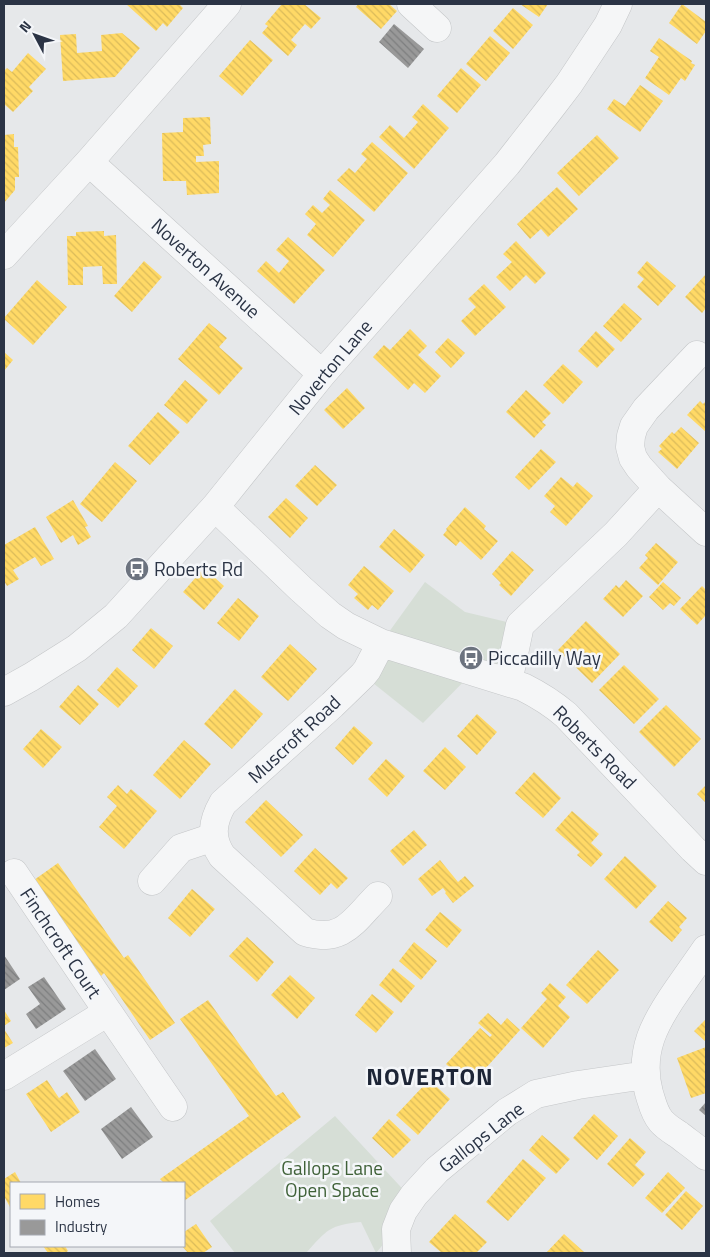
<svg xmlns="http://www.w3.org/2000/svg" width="710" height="1257" viewBox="0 0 710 1257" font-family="'Titillium Web',sans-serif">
  <defs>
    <pattern id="homes-back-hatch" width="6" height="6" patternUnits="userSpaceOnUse" patternTransform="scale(1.25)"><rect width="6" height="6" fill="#ffd966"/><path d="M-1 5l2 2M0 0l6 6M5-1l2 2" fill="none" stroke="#dbbb5a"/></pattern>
    <pattern id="industry-back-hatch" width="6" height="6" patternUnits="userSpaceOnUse" patternTransform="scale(1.25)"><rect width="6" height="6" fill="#999"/><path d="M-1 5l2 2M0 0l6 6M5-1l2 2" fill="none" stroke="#7d7e7f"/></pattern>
  </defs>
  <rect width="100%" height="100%" fill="#e6e8ea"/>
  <path fill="#d6ded6" d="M425 582 465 612 520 625 508 682 474 671 423 723 363 675 381 643Z
    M335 1116 411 1198 396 1229 376 1253 361 1222C329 1225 327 1230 306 1253H235L210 1221Z"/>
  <path fill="url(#homes-back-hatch)" d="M126 4H181L180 5 183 8 167 27 163 23 156 31Z
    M282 4H304L321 18 311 29 305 24 291 40 297 45 288 56 262 33 268 26 265 24Z
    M358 4H389L397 11 381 29 356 7Z
    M520 4H548L539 17Z
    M682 4 706 22V31L697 44 669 23Z
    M513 8 533 25 513 49 493 31Z
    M122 33 140 48 115 77 63 81 60 35 76 34 77 53 102 51 101 35Z
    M490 36 510 53 486 81 466 64Z
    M659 38 692 61 691 63 695 65 685 81 681 78 669 95 645 78 659 57 650 51Z
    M250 40 273 60 242 96 219 76Z
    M28 53 46 69 29 87 33 91 13 112 4 104V69L5 70 7 68 12 72Z
    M461 68 481 85 457 113 437 96Z
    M640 85 663 101 640 132 607 109 614 99 625 106Z
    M423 104 449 128 414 169 379 137 390 125 404 138 418 122 412 117Z
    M210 117 211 144 203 145 204 156H196V162L219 161V193L187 195 186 181H163L162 133 183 132V118Z
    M14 134V147H18L19 177H15V190L4 203V135Z
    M597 135 619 158 579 196 557 173Z
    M372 142 408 173 374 212 337 180 349 168 355 173 367 159 361 154Z
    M557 187 578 209 548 237 541 229 530 239 517 224Z
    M330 190 365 220 333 257 307 235 316 224 305 214 313 205 322 213 330 205 323 199Z
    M104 231V236L116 235 117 284H103L102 266 83 267V285H68L67 236H76V232Z
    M288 237 325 270 294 304 257 271 266 261 279 273 289 261 276 250Z
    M516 241 546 273 535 284 526 275 510 291 496 277 512 262 503 254Z
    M144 261 162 277 132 312 114 296Z
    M647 261 676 286 658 306 637 287 644 279 637 273Z
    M706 274V308L702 313 685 297Z
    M37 280 67 307 33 345 4 319V318Z
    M484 284 506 307 475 336 461 321 476 307 468 299Z
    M624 303 642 319 621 342 603 326Z
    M209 323 227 338 219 347 243 368 219 395 178 359Z
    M410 329 427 346 418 355 441 376 425 393 414 383 408 390 373 357 384 345 390 350Z
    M596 331 615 349 597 368 578 351Z
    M448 338 465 353 451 368 435 352Z
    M4 352 13 360 4 371Z
    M563 364 583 382 563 404 543 385Z
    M185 380 208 400 187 424 164 405Z
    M347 388 365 408 343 429 324 410Z
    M526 390 551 413 542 422 546 425 534 438 506 412Z
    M700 401 703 404 706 401V432L687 415Z
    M158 412 180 432 150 465 128 446Z
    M681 427 699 443 677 469 658 452 662 449 659 446 672 432 674 434Z
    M541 449 556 462 529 490 515 477Z
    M115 462 137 481 102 522 80 504Z
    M315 465 337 485 317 506 295 486Z
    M561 477 573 487 577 482 593 496 566 526 550 512 555 506 544 496Z
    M286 498 308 518 290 538 268 517Z
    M73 500 88 526 85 527 91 537 78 545 73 535 61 543 46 517Z
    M465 507 486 526 484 529 498 541 481 560 460 541 456 546 443 535 447 530 446 529Z
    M35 527 54 559 41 566 35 557 13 570 19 579 7 586 4 581V545Z
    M394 529 425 555 410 573 379 547Z
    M656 543 678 562 658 585 639 568 648 558 645 555Z
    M512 551 534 570 511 596 499 585 501 583 492 574Z
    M364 566 394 591 378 610 372 605 368 610 354 598 358 594 348 585Z
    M204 568 224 586 204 610 183 592Z
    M626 580 643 596 623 617 603 599 616 585 619 588Z
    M663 582 681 598 674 606 670 603 663 610 649 597Z
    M702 586 706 590V615L697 625 680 609Z
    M238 598 259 616 239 641 217 623Z
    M586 621 620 654 592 683 558 650Z
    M151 628 173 646 154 669 132 650Z
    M290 644 317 669 288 701 261 677Z
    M624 665 659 699 634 724 599 690Z
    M117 667 138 686 118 708 97 690Z
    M78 685 99 704 80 725 59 707Z
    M235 689 263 714 232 749 204 724Z
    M666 705 701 739 674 767 639 732Z
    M477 714 497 732 477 755 457 736Z
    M354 726 373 743 353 765 335 748Z
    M41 729 62 747 43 768 23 749Z
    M184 740 211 764 180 799 153 775Z
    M445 747 466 767 445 790 423 771Z
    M386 759 405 776 387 797 368 779Z
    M534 772 561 798 543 818 515 793Z
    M118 785 127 794 131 789 157 811 124 849 99 827 117 806 107 797Z
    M706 785V803L697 794Z
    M266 800 303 835 281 857 245 822Z
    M572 811 599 834 591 843 603 854 591 867 577 855 580 852 555 830Z
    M414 830 427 845 403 866 390 851Z
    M315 848 348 878 337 889 331 883 320 895 294 871Z
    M625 856 657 886 636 909 604 879Z
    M440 860 458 882 465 876 474 886 453 903 445 893 446 892 443 888 432 896 418 879Z
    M58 863 124 958 128 955 175 1023 150 1040 104 973 101 976 34 880Z
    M192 889 215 909 190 937 168 918Z
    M668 901 687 918 679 927 682 930 672 942 649 922Z
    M440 912 462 930 447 948 425 930Z
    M247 937 274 962 257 982 229 956Z
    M414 942 437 961 421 980 399 961Z
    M598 950 619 970 587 1004 566 985Z
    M393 968 415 986 401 1003 379 985Z
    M290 975 315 998 297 1019 271 995Z
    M550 983 566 997 558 1006 570 1017 543 1048 521 1028 547 999 541 993Z
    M372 994 394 1012 376 1033 355 1015Z
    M208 1000 276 1096 283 1092 301 1117 184 1201V1183H164L160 1179 249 1116 180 1019Z
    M4 1010 11 1021 4 1026Z
    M488 1013 501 1025 507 1018 520 1030 476 1079 464 1069 458 1075 446 1064 480 1028 490 1037 492 1035 478 1023Z
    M706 1019V1042L694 1031Z
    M4 1029 13 1043 4 1048Z
    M706 1047V1093L691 1098 677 1058Z
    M47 1080 59 1098 67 1092 80 1112 51 1132 26 1094Z
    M429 1080 450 1099 418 1135 396 1115Z
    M594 1114 618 1136 597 1160 573 1138Z
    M389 1119 411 1140 393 1158 372 1138Z
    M542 1135 570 1159 556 1174 529 1150Z
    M630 1138 646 1152 635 1165 645 1174 633 1187 607 1164Z
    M523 1159 546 1178 508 1221 486 1202Z
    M15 1172 21 1183H11V1209L4 1196V1179Z
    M668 1172 685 1188 662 1213 645 1198Z
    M686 1191 703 1206 682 1230 665 1215Z
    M455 1214 487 1242 476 1253H442L429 1242Z
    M196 1224 212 1247 203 1253H188L182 1246H184V1232Z
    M564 1234 584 1252 582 1253H546Z
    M43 1246H65L68 1251 65 1253H48Z"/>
  <path fill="url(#industry-back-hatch)" d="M394 24 424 49 408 68 379 42Z
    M4 955 20 979 4 990Z
    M44 977 66 1009 36 1029 26 1014 40 1004 28 987Z
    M95 1049 116 1079 85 1101 63 1071Z
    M706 1102V1116L699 1110Z
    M131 1107 153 1137 122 1159 101 1129Z"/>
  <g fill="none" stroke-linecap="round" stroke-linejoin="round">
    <g stroke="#c4c6c8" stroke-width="29">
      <path id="minor" d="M411 4 437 28
        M89 162 227 4
        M4 255 89 162 322 374
        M658 488 639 467 633 458 630 447 631 436 634 426 646 409 697 355
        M215 507 301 589 330 615 346 626 381 643 523 687C539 695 552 703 566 715L693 849 706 861
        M508 682 520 625 616 534 658 488 706 532
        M4 692 31 677 77 648 116 616 215 507 322 374 507 164 553 105 569 84 608 25 618 4
        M152 881 181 848 214 837
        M378 896C354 920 343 944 305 932L222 856C210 838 212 822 223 803L332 705 363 675 367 670 381 643
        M706 949C697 962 687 976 678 989 655 1022 638 1051 649 1093 652 1102 654 1113 661 1121 666 1127 673 1131 679 1135 688 1142 698 1149 706 1156
        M108 1012 173 1107
        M4 1076 108 1012 14 873
        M397 1253 396 1229 403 1211 414 1195 437 1170 507 1112 536 1094 578 1085 646 1075"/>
    </g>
    <use href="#minor" stroke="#f5f6f7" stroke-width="28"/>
  </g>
  <defs>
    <g id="bus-disc" transform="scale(1.25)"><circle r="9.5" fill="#6c737f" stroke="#f4f6f9"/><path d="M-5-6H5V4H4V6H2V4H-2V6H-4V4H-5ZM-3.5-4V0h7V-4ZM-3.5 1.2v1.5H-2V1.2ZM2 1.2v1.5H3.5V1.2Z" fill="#fff"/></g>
  </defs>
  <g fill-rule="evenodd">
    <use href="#bus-disc" x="137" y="569"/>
    <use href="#bus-disc" x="471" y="658"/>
  </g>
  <g text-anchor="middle" stroke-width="5" stroke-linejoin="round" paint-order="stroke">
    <g font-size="19" fill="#2b3445" stroke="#f4f6f9">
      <text transform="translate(206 268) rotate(42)" y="7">Noverton Avenue</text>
      <text transform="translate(330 367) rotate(-50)" y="7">Noverton Lane</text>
      <text transform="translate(294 739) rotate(-43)" y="7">Muscroft Road</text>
      <text transform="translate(595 747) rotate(45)" y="7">Roberts Road</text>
      <text transform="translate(61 943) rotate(56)" y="7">Finchcroft Court</text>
      <text transform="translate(481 1137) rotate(-38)" y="7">Gallops Lane</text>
    </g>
    <g font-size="19" fill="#2b3445" stroke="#f4f6f9" text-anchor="start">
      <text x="154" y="576">Roberts Rd</text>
      <text x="488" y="665">Piccadilly Way</text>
    </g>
    <g font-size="19" fill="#3f6138" stroke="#f4f6f9">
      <text x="332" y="1175">Gallops Lane<tspan x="332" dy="22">Open Space</tspan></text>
    </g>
    <g font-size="24" font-weight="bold" letter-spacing="1" fill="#1d2536" stroke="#f4f6f9">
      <text x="430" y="1085">NOVERTON</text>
    </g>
  </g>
  <rect width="710" height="1257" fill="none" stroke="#2b3445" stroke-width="10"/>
  <rect x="10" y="1182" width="175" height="65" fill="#f4f6f9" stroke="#a4a8b1"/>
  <rect x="20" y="1194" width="25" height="15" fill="#ffd966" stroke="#a4a8b1"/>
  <text x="55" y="1207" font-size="15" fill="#2b3445">Homes</text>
  <rect x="20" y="1220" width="25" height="15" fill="#999999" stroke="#a4a8b1"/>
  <text x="55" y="1232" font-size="15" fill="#2b3445">Industry</text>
  <g transform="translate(35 35) rotate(311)" stroke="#f4f6f9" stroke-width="4" paint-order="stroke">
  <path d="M0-4L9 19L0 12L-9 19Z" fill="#2b3445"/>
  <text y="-8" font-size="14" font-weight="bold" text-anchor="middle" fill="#2b3445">N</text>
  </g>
</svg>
